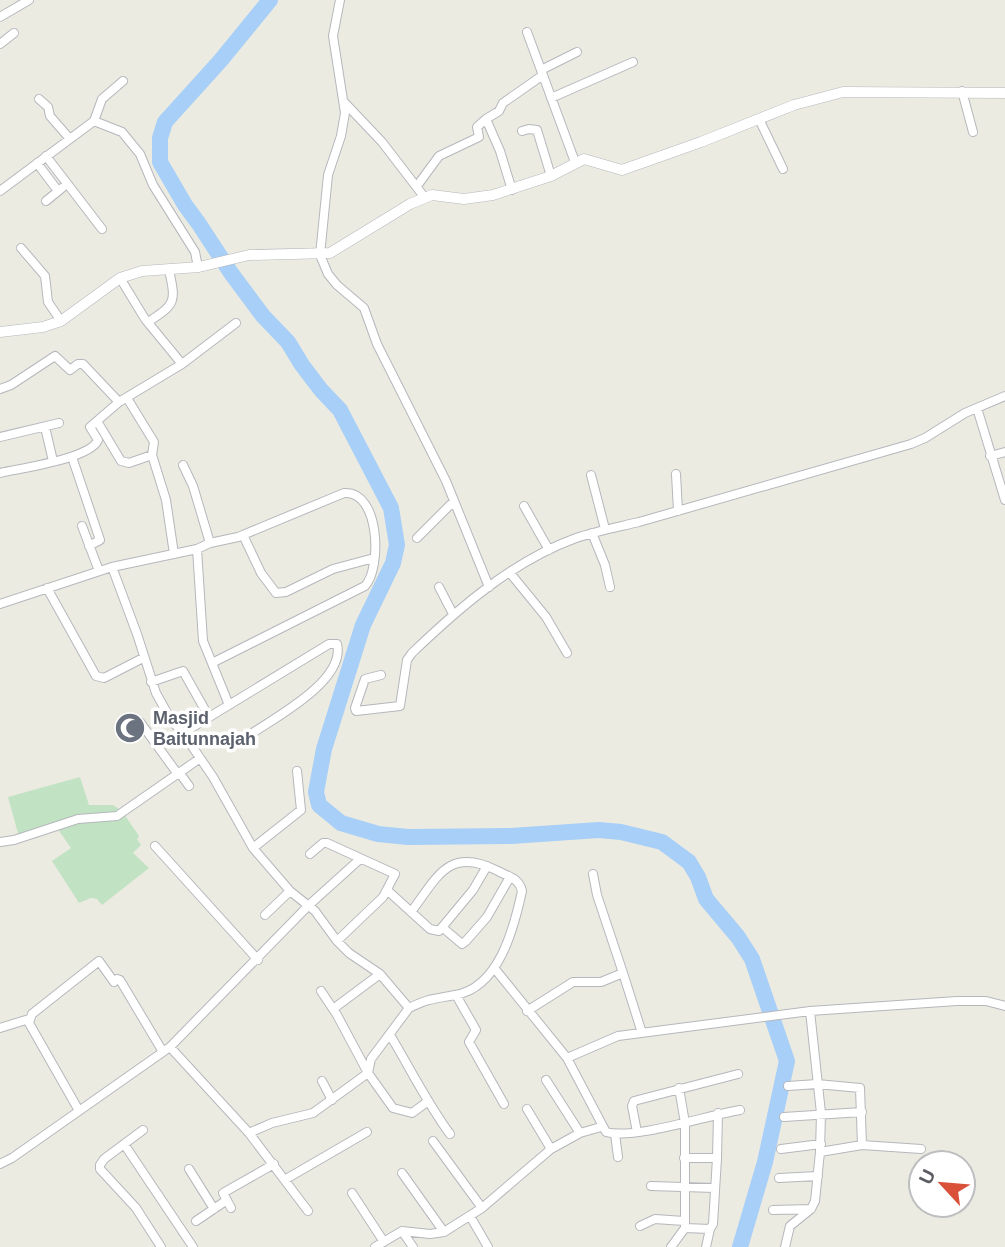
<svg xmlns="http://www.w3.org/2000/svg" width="1005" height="1247" viewBox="0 0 1005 1247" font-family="Arial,sans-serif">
  <rect width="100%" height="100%" fill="#ecebe2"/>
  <path fill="#c1e2c3" d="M80 777 89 805H113L122 811 19 837 8 797Z
    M124 814 139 836 137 839 141 845 133 853 149 868 102 905 97 899 91 898 79 903 52 861 71 848 57 828 76 822Z"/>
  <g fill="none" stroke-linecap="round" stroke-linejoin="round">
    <path stroke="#a7cff7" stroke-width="16" d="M270 0 221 60 165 122 160 138V162L185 205 199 224 231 273 263 316 288 342 302 365 321 390 340 410 391 508 397 545 393 563 363 625 324 749 316 792 319 805 341 823 378 834 408 837 511 836 599 830 621 832 662 842 689 862 698 877 706 899 738 937 752 959 787 1061 765 1162 740 1247"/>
    <g stroke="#b5b7bc" stroke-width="10">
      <path id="minor" d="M340 0 333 36 345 113 341 136 328 175 320 255 328 274 337 285 364 308 377 344 446 481 489 587
        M0 17 29 0
        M527 32 575 162
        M0 44 14 33
        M541 70 577 52
        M962 91 973 132
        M551 98 633 62
        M39 99 48 107 50 116 70 139
        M344 102 382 142 425 198
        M759 119 783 169
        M94 121 122 132 140 154 153 185 195 252 198 267
        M94 121 102 99 123 81
        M522 131 529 129 537 130 551 176
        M46 156 102 229
        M37 163 58 191
        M417 186 439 156 479 137 477 127 486 119
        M512 190 500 151 486 119 499 111 503 103 543 75
        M0 191 94 121
        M46 201 62 188
        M21 248 45 276 48 302 61 321
        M120 278 145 319 182 364
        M148 322C176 304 176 302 169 270
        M0 389 11 385 55 356 70 370 78 364H83L119 402 182 364 236 323
        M127 398 154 442 152 455 166 500 174 554
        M977 408 1005 500
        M97 421 121 461 129 463 152 455
        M45 427 53 461
        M0 437 59 423
        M990 456 1005 452
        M72 457 100 540 89 546
        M183 465 193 486 210 543 197 549 203 641 229 705
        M0 473C21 468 90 459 98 440L90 427 119 402
        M676 474 678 511
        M591 475 605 529
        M524 506 549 550
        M82 526 99 571
        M592 533 605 565 610 587
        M243 535 261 573 276 593 286 592 333 569 374 558
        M417 538 454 501
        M210 543 238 537 344 493C380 490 382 568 365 586L212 663
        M112 567 137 634 156 693 171 720 183 733 213 777 253 848 290 891 315 911 337 941 349 953 380 974 409 1008 371 1059 368 1073 313 1113 272 1123 249 1133
        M510 573 546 617 567 653
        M439 587 453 614
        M47 588 96 676 104 678 143 658
        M0 604 112 567 197 549
        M381 675 365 679 355 708 356 711 400 706 407 660 412 653C460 607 513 561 576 538 596 531 618 527 639 522L911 444 925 438 965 413 1005 396
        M151 682 183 671 209 717
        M140 722 177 773
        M183 733 329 644H337C346 680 276 717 251 734
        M179 772 189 786
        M0 842 14 840 78 819 117 816 199 759
        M155 846 258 960
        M253 848 301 810 297 771
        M310 854 323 843H327L395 874 383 897 337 941
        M387 890 430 929 439 931 473 890 487 866
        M265 915 290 891
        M442 927 462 944 466 941 487 917 510 877
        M495 969 567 1058 606 1132C635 1140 708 1115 740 1110
        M623 973 642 1033
        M321 991 337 1015 368 1073 393 1108 412 1113 427 1102
        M456 995 476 1030 469 1042 504 1104
        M409 1008C429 998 435 999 455 995 499 988 514 928 522 891 519 878 509 877 498 871 449 846 438 876 411 912
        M333 1009 380 974
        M527 1011 573 982H601L623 973 597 895 593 874
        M0 1028 29 1019
        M390 1035C410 1068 427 1103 450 1134
        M170 1047 249 1133 308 1211
        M567 1058 618 1036 810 1011
        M546 1080 580 1133
        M322 1081 332 1100
        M788 1086 817 1084 860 1088 862 1145
        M78 1109 29 1023 32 1014 99 961 114 982 117 979 120 980 163 1052
        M527 1109 551 1149
        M784 1117 862 1112
        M143 1130 104 1159 100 1165V1169L136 1208 161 1247
        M637 1132 632 1106 634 1101 738 1074
        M615 1134 618 1157
        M433 1141 482 1208
        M124 1144 193 1247
        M781 1149 821 1144
        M820 1152 862 1145 921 1149
        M684 1158H717L718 1113
        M0 1164 12 1158 170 1047 309 905 360 859
        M189 1169 214 1209
        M402 1173 444 1232
        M779 1178 818 1176
        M286 1179 367 1132
        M651 1186 715 1188
        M352 1193 384 1242
        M231 1208 223 1193 274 1164
        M773 1210 811 1209
        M470 1216 488 1247
        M196 1221 227 1200
        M640 1226 655 1219 684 1221
        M685 1228 710 1229 713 1224 717 1158
        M402 1231 413 1247
        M375 1247 402 1231 430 1234 444 1232 482 1208 551 1149 580 1133 601 1127
        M671 1247 685 1228V1123L679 1088
        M706 1247 710 1229
        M785 1247 790 1226 811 1209 815 1201 820 1152 821 1113 810 1011 957 1001H986L1005 1006"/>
    </g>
    <g stroke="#b5b7bc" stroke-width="11">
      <path id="tertiary" d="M0 332 43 327 61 321 120 278 142 271 199 267 249 255 330 253 410 204 432 195 464 199 493 195 551 176 584 159 622 170 701 142 794 105 843 92 1005 93"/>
    </g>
    <use href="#minor" stroke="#fff" stroke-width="8"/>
    <use href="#tertiary" stroke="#fff" stroke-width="10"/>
  </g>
  <defs>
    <g id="mosque-disc" transform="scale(1.575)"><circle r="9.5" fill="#6b7280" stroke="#fff"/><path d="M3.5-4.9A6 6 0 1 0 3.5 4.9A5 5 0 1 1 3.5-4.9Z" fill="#fff"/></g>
  </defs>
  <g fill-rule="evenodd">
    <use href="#mosque-disc" x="130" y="728"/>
  </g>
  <g text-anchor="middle" stroke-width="7" stroke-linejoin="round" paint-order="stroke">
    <g font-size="18" font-weight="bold" fill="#5b616d" stroke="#fff" text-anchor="start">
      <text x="153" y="724">Masjid<tspan x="153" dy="21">Baitunnajah</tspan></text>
    </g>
  </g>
  <g transform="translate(942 1184) rotate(296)"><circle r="33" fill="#ffffff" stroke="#bdbec0" stroke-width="2"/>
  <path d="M0-5L12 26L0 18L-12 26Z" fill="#da513a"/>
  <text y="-10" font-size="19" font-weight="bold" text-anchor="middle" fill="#5b5d62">U</text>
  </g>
</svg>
